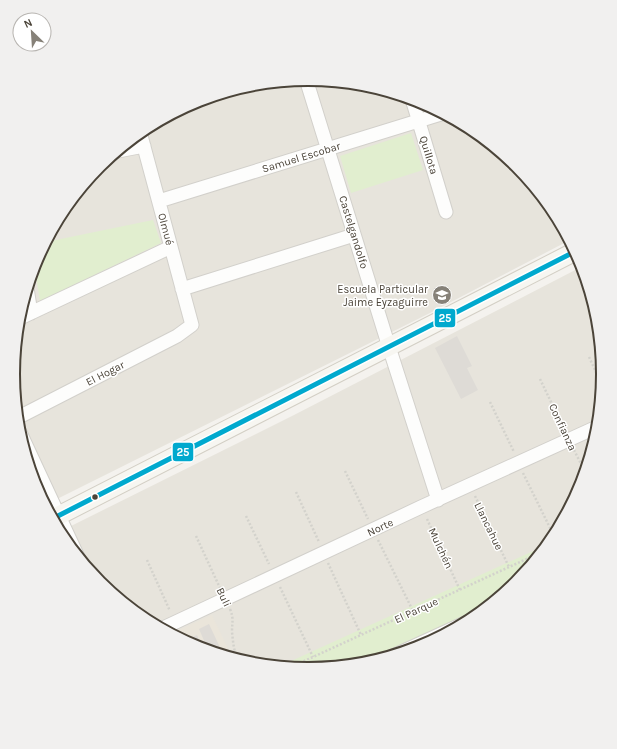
<svg xmlns="http://www.w3.org/2000/svg" width="617" height="749" viewBox="0 0 617 749" font-family="Karla,sans-serif">
  <rect width="100%" height="100%" fill="#f4f2ee"/>
  <path fill="#e7e4dc" d="M309 79 366 85 422 102 473 129 518 166 554 211 570 240 430 313 45 505 35 487 19 432 13 374 19 317 36 261 63 210 100 165 145 129 196 101 251 85Z
    M583 266 598 317 604 375 598 432 581 488 554 539 517 584 472 620 421 648 366 664 308 670 251 664 195 647 144 620 99 583 63 538 59 532 294 415Z"/>
  <path fill="#eae5da" d="M212 615 233 659 195 647 170 634Z"/>
  <path fill="#e1eecf" d="M411 133 423 170 351 193 340 156Z
    M153 220 161 243 40 301 34 265 46 242Z
    M551 543 517 584 472 620 421 648 366 664 308 670 278 667Z"/>
  <path fill="#dedbd6" d="M457 336 472 366 467 368 478 390 461 399 435 348Z
    M209 624 224 656 209 652 199 629Z
    M197 635 204 650 195 647 184 641Z"/>
  <g fill="none" stroke-linecap="round" stroke-linejoin="round">
    <g stroke="#d2d0cb" stroke-width="8">
      <path id="lane" d="M380 658 485 610"/>
    </g>
    <g stroke="#d2d0cb" stroke-width="15">
      <path id="street" d="M306 79 389 347 438 500
        M412 99 446 212
        M118 151 144 146
        M159 201 444 113
        M27 288 31 313
        M182 289 354 235
        M18 319 171 247
        M17 418 177 336 192 325 140 132
        M18 428 79 559
        M161 629 421 507 599 426"/>
    </g>
    <g stroke="#d3cfc5" stroke-width="20">
      <path id="secondary" d="M52 519 576 251"/>
    </g>
    <path stroke="#d3d2cc" stroke-width="2.5" stroke-dasharray="2 2" stroke-linecap="butt" d="M589 357 603 387
      M540 379 564 429
      M490 402 514 452
      M574 450 586 474
      M345 471 368 519
      M523 473 555 538
      M296 492 319 542
      M475 496 509 567
      M246 516 269 564
      M427 519 460 590
      M196 536 220 588
      M378 540 413 611
      M147 560 170 611
      M328 563 361 635
      M280 587 313 657
      M230 609C234 619 232 622 232 632 233 642 234 652 238 661
      M289 668 544 551"/>
    <use href="#lane" stroke="#fdfdfc" stroke-width="6"/>
    <use href="#street" stroke="#fdfdfc" stroke-width="13"/>
    <use href="#secondary" stroke="#f7f6f1" stroke-width="18"/>
    <g stroke="#fff" stroke-width="8">
      <path id="bus-1" d="M52 519 576 251"/>
    </g>
    <use href="#bus-1" stroke="#00a9ce" stroke-width="5"/>
  </g>
  <defs>
    <g id="school-disc" transform="scale(1)"><circle r="9.5" fill="#868178" stroke="#fff"/><path d="M0-5L7-2L0 1L-7-2ZM-4 1L0 2.5L4 1V4Q0 6-4 4Z" fill="#fff"/></g>
  </defs>
  <g fill-rule="evenodd">
    <use href="#school-disc" x="442" y="295"/>
  </g>
  <circle fill="#4b4439" stroke="#fff" stroke-width="1.5" cx="95" cy="497" r="3.5"/>
  <g text-anchor="middle" stroke-width="3" stroke-linejoin="round" paint-order="stroke">
    <g font-size="11" fill="#4b4439" stroke="#fff">
      <text transform="translate(429 155) rotate(73)" y="4">Quillota</text>
      <text transform="translate(301 157) rotate(-17)" y="4">Samuel Escobar</text>
      <text transform="translate(166 229) rotate(75)" y="4">Olmué</text>
      <text transform="translate(354 232) rotate(73)" y="4">Castelgandolfo</text>
      <text transform="translate(105 373) rotate(-27)" y="4">El Hogar</text>
      <text transform="translate(563 427) rotate(65)" y="4">Confianza</text>
      <text transform="translate(489 526) rotate(64)" y="4">Llancahue</text>
      <text transform="translate(380 527) rotate(-25)" y="4">Norte</text>
      <text transform="translate(441 548) rotate(65)" y="4">Mulchén</text>
      <text transform="translate(224 597) rotate(65)" y="4">Buli</text>
      <text transform="translate(416 610) rotate(-25)" y="4">El Parque</text>
    </g>
    <g font-size="11" fill="#4b4439" stroke="#fff" text-anchor="end">
      <text x="428" y="293">Escuela Particular<tspan x="428" dy="13">Jaime Eyzaguirre</tspan></text>
    </g>
  </g>
  <path d="M0 0H617V749H0ZM20 374a288 288 0 1 1 576 0a288 288 0 1 1-576 0Z" fill="#f1f0ef" fill-rule="evenodd"/>
  <path fill="none" stroke="#4b4439" stroke-width="2" d="M20 374a288 288 0 1 1 576 0a288 288 0 1 1-576 0Z"/>
  <g stroke="#fff" stroke-width="1.5">
    <rect x="434" y="308" width="22" height="20" rx="4" fill="#00a9ce"/>
    <rect x="172" y="442" width="22" height="20" rx="4" fill="#00a9ce"/>
  </g>
  <g font-size="11" text-anchor="middle" font-weight="bold" fill="#fff">
    <text x="445" y="322">25</text>
    <text x="183" y="456">25</text>
  </g>
  <g transform="translate(32 32) rotate(335)"><circle r="19" fill="#ffffff" stroke="#b7b4b0"/>
  <path d="M0-3L7 15L0 10L-7 15Z" fill="#868178"/>
  <text y="-6" font-size="11" font-weight="bold" text-anchor="middle" fill="#4b4439">N</text>
  </g>
</svg>
